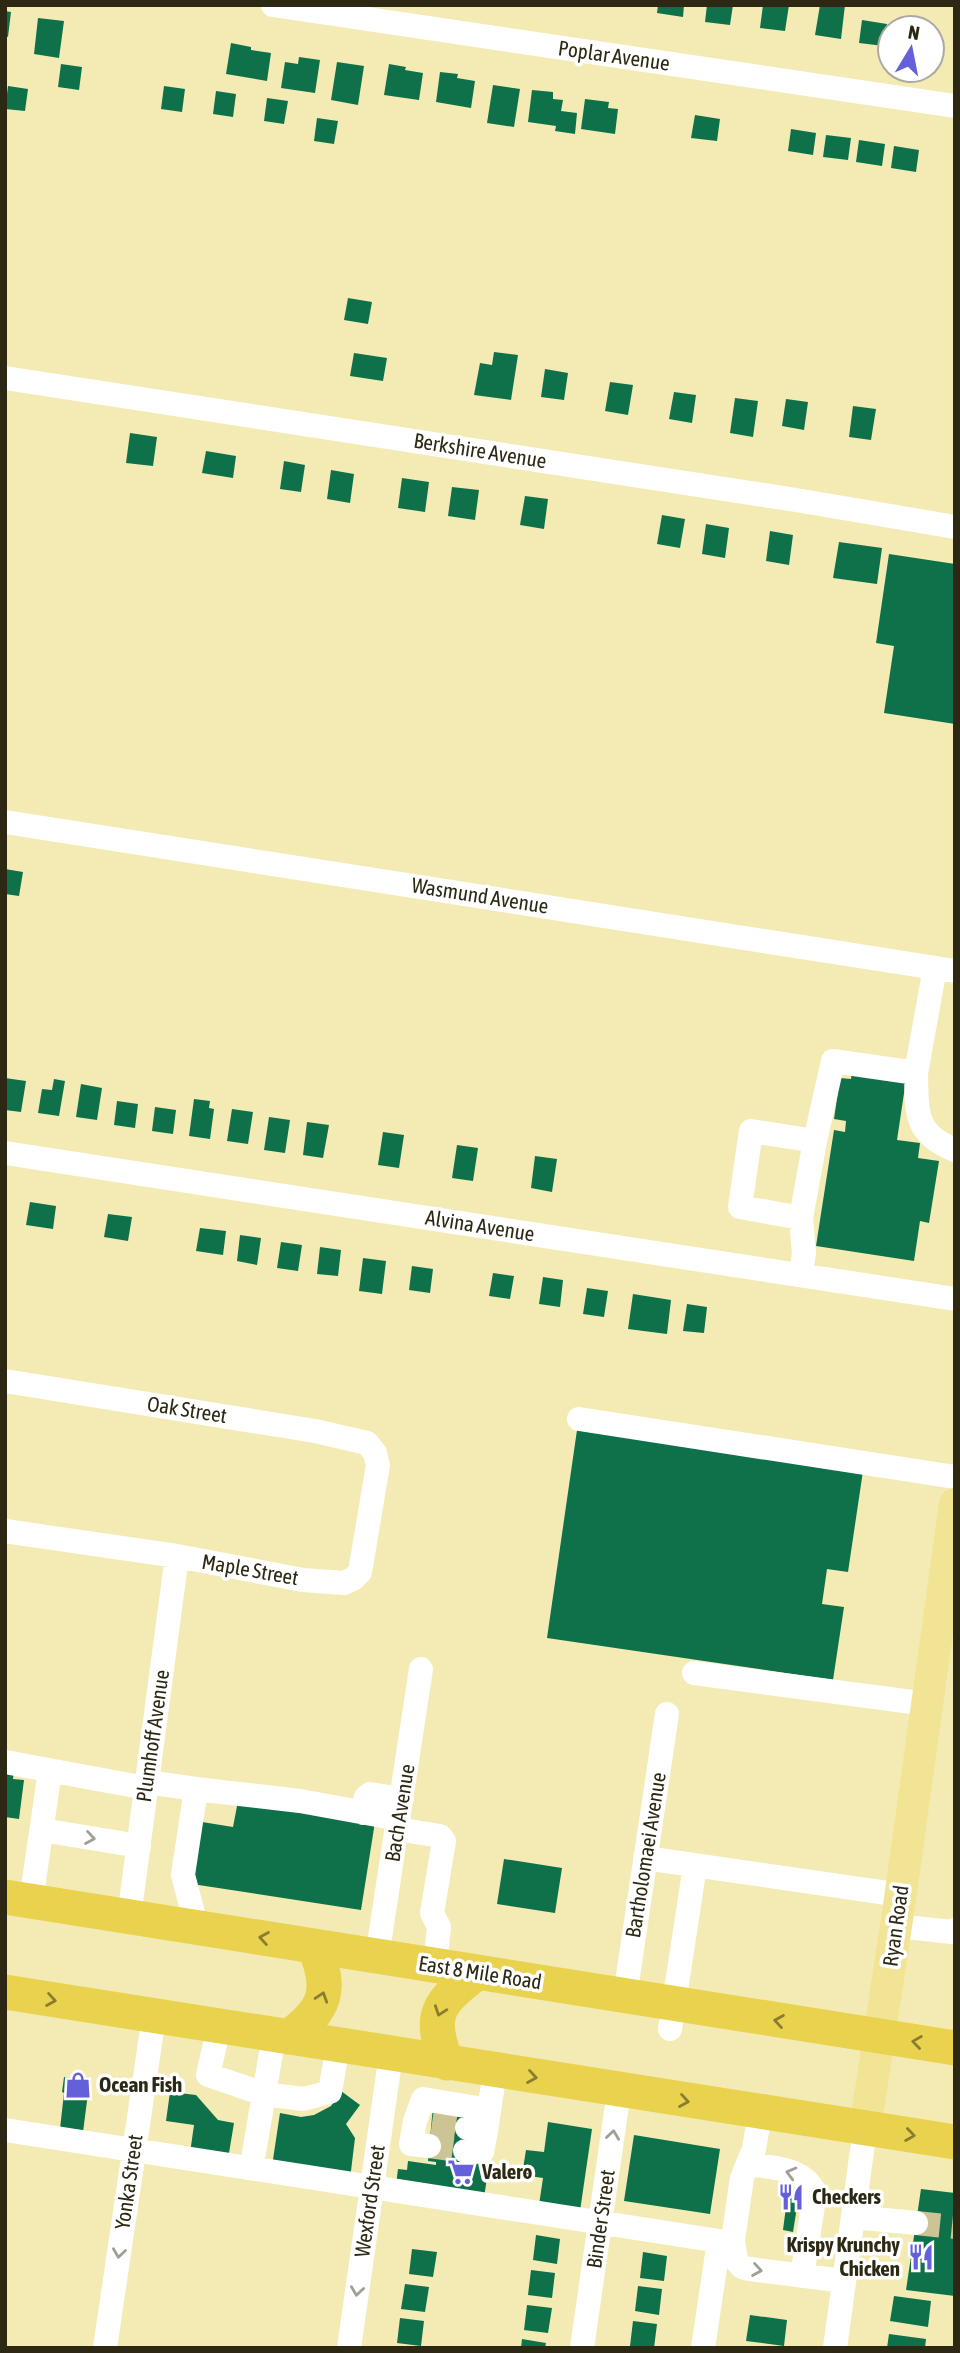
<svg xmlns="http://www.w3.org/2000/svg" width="960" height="2353" viewBox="0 0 960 2353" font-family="'Asap Condensed',sans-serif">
  <rect width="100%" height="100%" fill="#f4ebb4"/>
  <path fill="#0e714a" d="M658 5H684L683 17 657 13Z
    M707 5H733L730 25 705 22Z
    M763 5H789L785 31 760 28Z
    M820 5H845L841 39 815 35Z
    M5 11 11 12 8 37 5 36Z
    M38 18 64 21 59 58 34 54Z
    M862 20 887 24 884 46 859 43Z
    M231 43 251 47V50L271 53 267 81 226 74Z
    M299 57 320 60 315 93 281 88 285 62 298 64Z
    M337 62 364 66 358 105 331 100Z
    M61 64 82 67 79 90 58 87Z
    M389 64 406 67 405 70 423 73 419 100 384 95Z
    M440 72 458 74 457 78 475 81 471 108 436 102Z
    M493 85 520 89 514 127 487 123Z
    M8 86 28 89 25 111 5 109Z
    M164 86 185 89 182 112 161 109Z
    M532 90 553 92V99L563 100 561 111 577 113 575 134 555 131 556 126 528 122Z
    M216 91 236 94 233 117 213 114Z
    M267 98 288 101 284 124 264 121Z
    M585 99 609 102 608 108 618 109 615 134 581 129Z
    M695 115 720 119 717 141 691 138Z
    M317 118 338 121 334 144 314 141Z
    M791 129 816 133 813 155 788 151Z
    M826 135 851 138 848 160 823 157Z
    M859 140 885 144 882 166 856 162Z
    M894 146 919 150 916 172 891 168Z
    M348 298 372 302 368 324 344 320Z
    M494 352 518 355 511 400 474 395 480 363 492 365Z
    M354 353 387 358 383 381 350 376Z
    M545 369 568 373 564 400 541 397Z
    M610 382 633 385 628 415 605 411Z
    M674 392 696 395 692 423 669 419Z
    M735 398 758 401 753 437 730 433Z
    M786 399 808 402 804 430 782 426Z
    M853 406 876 409 871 440 849 437Z
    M130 433 157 437 153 466 126 463Z
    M206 451 236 456 233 478 202 473Z
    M284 461 305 465 301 492 280 489Z
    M331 470 354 474 350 503 327 499Z
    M402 478 429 482 425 512 398 508Z
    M452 487 479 490 475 520 448 516Z
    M525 496 548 499 544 529 520 525Z
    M662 515 685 519 680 548 657 544Z
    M706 524 729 528 725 558 702 554Z
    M770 531 793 535 789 565 766 561Z
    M839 542 882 548 877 584 833 578Z
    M889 554 955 564V724L884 713 894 646 876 643Z
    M5 869 23 872 19 896 5 894Z
    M852 1071 906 1080 897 1140 920 1143 918 1158 939 1161 929 1223 920 1221 914 1261 816 1246 834 1130 845 1132 846 1121 834 1119 840 1078 851 1079Z
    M5 1078 26 1081 21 1112 5 1110Z
    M54 1079 65 1081 59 1116 38 1113 42 1089 52 1090Z
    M81 1084 102 1088 97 1120 76 1117Z
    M194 1099 210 1101 209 1108 214 1109 210 1139 189 1136Z
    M117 1101 138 1104 135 1128 114 1125Z
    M155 1107 176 1110 173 1134 152 1131Z
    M232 1109 253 1112 248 1144 227 1141Z
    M269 1117 290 1120 285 1153 264 1150Z
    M307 1122 329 1125 323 1158 303 1155Z
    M383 1132 404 1135 399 1168 378 1165Z
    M457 1145 478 1148 473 1181 452 1178Z
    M535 1156 557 1159 552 1192 531 1188Z
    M30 1202 56 1206 53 1229 26 1225Z
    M108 1214 132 1217 128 1241 104 1237Z
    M200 1228 226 1231 223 1255 196 1251Z
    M240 1235 261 1238 257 1265 237 1261Z
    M281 1242 302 1245 298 1271 277 1268Z
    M320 1247 341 1250 338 1276 317 1274Z
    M363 1258 386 1261 382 1294 359 1291Z
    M412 1266 433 1269 430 1293 409 1290Z
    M493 1273 514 1276 510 1299 489 1296Z
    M543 1277 563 1280 560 1307 539 1304Z
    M587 1288 608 1291 604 1317 583 1314Z
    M633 1294 671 1300 667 1334 628 1329Z
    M687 1304 707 1307 704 1333 683 1331Z
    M577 1430 863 1471 848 1572 827 1569 822 1604 844 1607 833 1680 547 1638Z
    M5 1770 14 1771 13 1779 24 1780 19 1819 5 1817Z
    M238 1801 375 1822 361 1910 192 1884 202 1822 233 1827Z
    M504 1859 562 1868 555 1913 497 1904Z
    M72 2076 90 2078 83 2132 60 2129 64 2093 62 2092 64 2077 72 2078Z
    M341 2091 360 2105 346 2124 355 2138 350 2179 272 2166 280 2113 301 2117 314 2115 331 2106Z
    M170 2092 196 2095 218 2120 234 2123 228 2159 190 2153 194 2125 166 2121Z
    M433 2106 469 2110 464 2160 489 2164 484 2198 396 2185 398 2169 407 2170 408 2161 436 2165V2162L428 2161Z
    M548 2122 592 2129 580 2211 539 2205 543 2178 522 2175 526 2150 544 2152Z
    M634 2135 720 2149 710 2214 624 2201Z
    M786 2188 801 2190 805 2193 803 2202 798 2201 793 2232 783 2230 787 2199 780 2198 781 2189 786 2190Z
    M921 2189 955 2193V2296L906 2290Z
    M536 2235 560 2239 557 2264 533 2260Z
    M412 2249 437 2252 433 2277 409 2274Z
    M643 2252 667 2256 664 2281 640 2278Z
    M531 2270 555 2273 552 2298 528 2295Z
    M405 2284 429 2287 425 2312 401 2309Z
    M638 2286 662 2289 659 2315 635 2311Z
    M894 2296 931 2301 928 2327 890 2321Z
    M527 2305 552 2308 548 2333 524 2330Z
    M750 2315 787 2320 784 2346 746 2341Z
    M400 2318 424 2321 421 2346 397 2343Z
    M633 2321 657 2324 654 2348 630 2346Z
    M889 2334 926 2339 925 2348H887Z
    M522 2339 546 2343 545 2348H521Z"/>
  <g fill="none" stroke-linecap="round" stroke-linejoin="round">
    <path stroke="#ccc494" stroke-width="24" stroke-dasharray="24 12" stroke-linecap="butt" d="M432 2123 467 2128
      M429 2146 465 2151
      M916 2223 955 2227"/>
    <path stroke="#fff" stroke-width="24" d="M273 5 955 106
      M5 378 796 500 955 527
      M5 822 955 971
      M916 1073C917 1112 914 1134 955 1150
      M815 1141 833 1061 916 1073 935 968
      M5 1153 955 1299
      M801 1275 804 1253 801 1218 815 1141 751 1131 740 1207 801 1218
      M5 1381 315 1431 367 1443 375 1453 378 1465 360 1572 353 1579 344 1583 303 1580 177 1556 5 1531
      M579 1419 955 1477
      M694 1673 927 1704
      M5 1762 146 1788
      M147 1782 196 1789
      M363 1813 366 1797 370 1794 402 1799
      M397 1829 440 1836 444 1841 432 1913 439 1927 435 1966
      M42 1830 139 1846
      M645 1858 901 1895
      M31 1901 50 1771
      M129 1917 177 1556
      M896 1926 952 1932 955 1930
      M197 1928 183 1875 196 1789 300 1801 399 1819
      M377 1957 421 1669
      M625 1996 667 1714
      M219 2027 208 2075 264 2094 254 2153
      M670 2029 695 1866
      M274 2035 264 2094 303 2099 330 2092 338 2045
      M760 2113 754 2149 742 2178 733 2240 736 2260 742 2267 750 2269 844 2281
      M467 2128 486 2131 495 2071
      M5 2130 719 2241 703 2348
      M429 2146 411 2144 415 2121 423 2099 489 2110
      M465 2151 482 2152 486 2131
      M748 2164C773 2168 803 2167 815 2193L802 2276
      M853 2217 916 2223
      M105 2348 154 2016
      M349 2348 391 2054
      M582 2348 619 2091
      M835 2348 865 2129"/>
    <path stroke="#f1e495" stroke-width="32" d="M865 2129 898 1913 955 1504"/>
    <path stroke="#e8d24e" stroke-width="35" d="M5 1897 955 2048
      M5 1992 955 2142
      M288 2037C326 2010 333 1990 314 1946
      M447 2063C427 2015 438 2002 477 1973"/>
  </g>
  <defs><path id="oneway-chevron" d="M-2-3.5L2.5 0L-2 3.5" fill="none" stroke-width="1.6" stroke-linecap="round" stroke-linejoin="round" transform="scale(1.75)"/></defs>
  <g stroke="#a09e95">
    <use href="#oneway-chevron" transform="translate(90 1838) rotate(9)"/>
    <use href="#oneway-chevron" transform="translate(613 2135) rotate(-82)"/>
    <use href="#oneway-chevron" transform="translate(791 2173) rotate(-165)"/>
    <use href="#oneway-chevron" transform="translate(119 2253) rotate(98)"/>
    <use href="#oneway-chevron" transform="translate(757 2270) rotate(9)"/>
    <use href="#oneway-chevron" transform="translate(357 2291) rotate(98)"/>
  </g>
  <g stroke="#8a7d30">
    <use href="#oneway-chevron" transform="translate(264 1938) rotate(-171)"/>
    <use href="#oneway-chevron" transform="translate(322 1997) rotate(-72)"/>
    <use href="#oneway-chevron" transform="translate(51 2000) rotate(9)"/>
    <use href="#oneway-chevron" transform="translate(440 2011) rotate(109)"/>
    <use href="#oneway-chevron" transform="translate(779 2021) rotate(-171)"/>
    <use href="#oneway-chevron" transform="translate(917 2042) rotate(-172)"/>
    <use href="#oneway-chevron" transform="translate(532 2077) rotate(9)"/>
    <use href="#oneway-chevron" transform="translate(684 2101) rotate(9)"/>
    <use href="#oneway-chevron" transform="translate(910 2135) rotate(8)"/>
  </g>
  <defs>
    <g id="shop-bare" transform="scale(2.1)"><path d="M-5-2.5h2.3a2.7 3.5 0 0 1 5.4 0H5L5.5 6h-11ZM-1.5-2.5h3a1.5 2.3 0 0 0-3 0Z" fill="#6360d9" stroke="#fff" stroke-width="2.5" paint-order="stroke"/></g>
    <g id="supermarket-bare" transform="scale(2.1)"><path d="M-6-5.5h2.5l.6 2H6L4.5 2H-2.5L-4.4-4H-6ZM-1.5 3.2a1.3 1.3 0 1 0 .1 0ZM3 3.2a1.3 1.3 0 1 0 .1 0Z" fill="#6360d9" stroke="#fff" stroke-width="2.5" paint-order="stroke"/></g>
    <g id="restaurant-bare" transform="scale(2.1)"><path d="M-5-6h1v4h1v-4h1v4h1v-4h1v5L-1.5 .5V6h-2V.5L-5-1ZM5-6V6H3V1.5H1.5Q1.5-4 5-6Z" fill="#6360d9" stroke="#fff" stroke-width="2.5" paint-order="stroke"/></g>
  </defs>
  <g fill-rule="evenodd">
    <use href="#shop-bare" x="78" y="2085"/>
    <use href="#supermarket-bare" x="461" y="2172"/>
    <use href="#restaurant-bare" x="791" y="2197"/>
    <use href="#restaurant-bare" x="921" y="2257"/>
  </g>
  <g text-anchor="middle" stroke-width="7" stroke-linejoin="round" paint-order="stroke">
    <g font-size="21" fill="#2c2813" stroke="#fff">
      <text transform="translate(614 56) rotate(8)" y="7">Poplar Avenue</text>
      <text transform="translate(480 451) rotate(9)" y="7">Berkshire Avenue</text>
      <text transform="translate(480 896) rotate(9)" y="7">Wasmund Avenue</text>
      <text transform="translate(480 1226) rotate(9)" y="7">Alvina Avenue</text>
      <text transform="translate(187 1410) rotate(9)" y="7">Oak Street</text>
      <text transform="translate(250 1570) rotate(10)" y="7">Maple Street</text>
      <text transform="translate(153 1736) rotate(-82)" y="7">Plumhoff Avenue</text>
      <text transform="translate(400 1813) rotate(-81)" y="7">Bach Avenue</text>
      <text transform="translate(646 1855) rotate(-81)" y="7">Bartholomaei Avenue</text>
      <text transform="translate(896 1926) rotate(-82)" y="7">Ryan Road</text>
      <text transform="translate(480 1973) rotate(9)" y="7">East 8 Mile Road</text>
      <text transform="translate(129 2182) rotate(-82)" y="7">Yonka Street</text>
      <text transform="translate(370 2201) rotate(-82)" y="7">Wexford Street</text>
      <text transform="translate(601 2219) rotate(-82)" y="7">Binder Street</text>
    </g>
    <g font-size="21" font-weight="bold" fill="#2c2813" stroke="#fff" text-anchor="start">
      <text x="99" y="2092">Ocean Fish</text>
      <text x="482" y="2179">Valero</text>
      <text x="812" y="2204">Checkers</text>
      <text x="900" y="2252" text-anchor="end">Krispy Krunchy<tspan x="900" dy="24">Chicken</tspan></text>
    </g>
  </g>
  <rect width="960" height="2353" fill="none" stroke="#2c2813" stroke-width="14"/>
  <g transform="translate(911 49) rotate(10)"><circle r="33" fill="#ffffff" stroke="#aba9a1" stroke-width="2"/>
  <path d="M0-5L12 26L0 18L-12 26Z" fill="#6360d9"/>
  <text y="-10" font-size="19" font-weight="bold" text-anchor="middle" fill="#2c2813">N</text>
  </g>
</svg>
